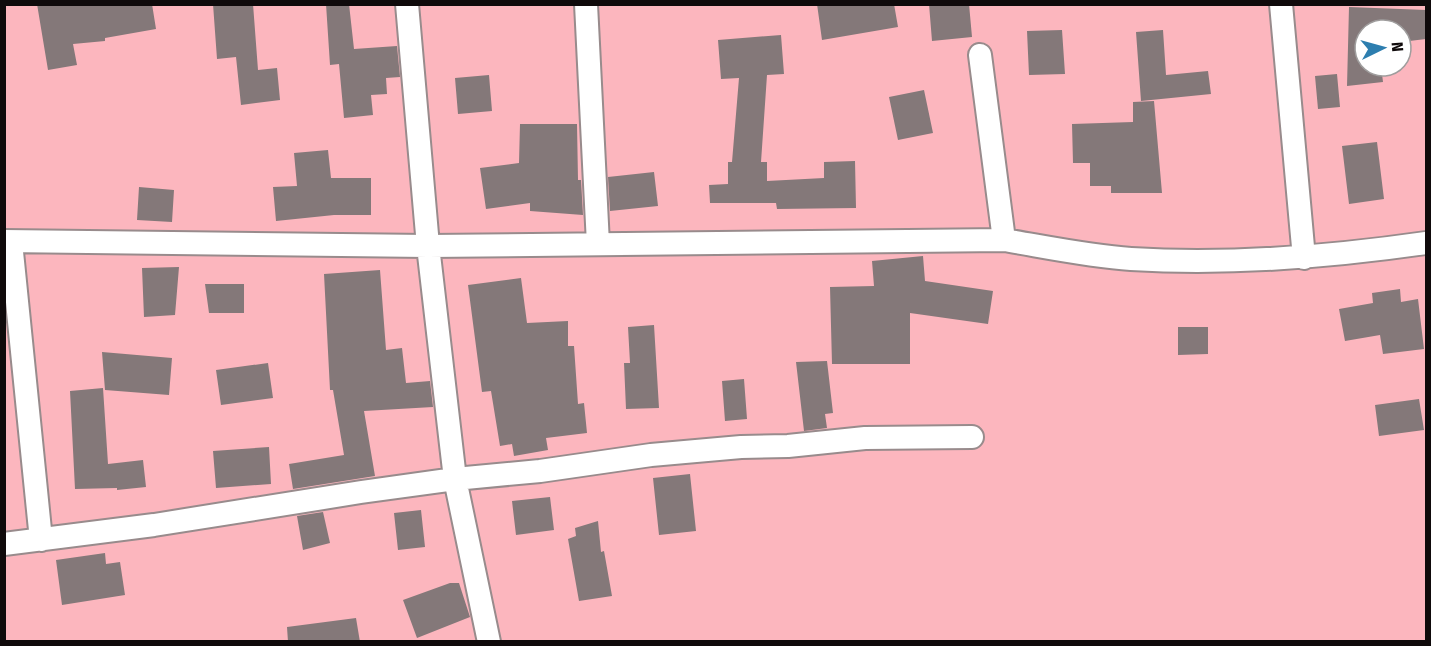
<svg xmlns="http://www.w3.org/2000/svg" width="1431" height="646" viewBox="0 0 1431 646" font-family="'Fira Sans Condensed',sans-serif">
  <rect width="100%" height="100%" fill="#fff3f4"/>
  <path fill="#fcb6be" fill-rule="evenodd" d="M5 5H1426V641H5ZM1365 30H1401V66H1365Z"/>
  <path fill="#847879" d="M37 4H152L156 29 105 38V41L73 44 77 65 48 70Z
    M213 4H253L258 70 277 68 280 100 241 105 236 57 217 59Z
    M326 4H349L354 49 397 46 400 77 386 78 387 94 371 95 373 115 344 118 339 64 330 65Z
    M817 4H894L898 27 822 40Z
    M929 4H969L972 37 932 41Z
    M1349 7 1426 10V39L1401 42V30H1365V66H1381L1383 82 1347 86Z
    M1062 30 1065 74 1029 75 1027 31Z
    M1163 30 1166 75 1208 71 1211 94 1141 101 1136 32Z
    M781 35 784 74 767 75 761 162H767V181L824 178V162L855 161 856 208 777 209 776 203H710L709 185 728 184V162H732L739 78 721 79 718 40Z
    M1337 74 1340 107 1318 109 1315 76Z
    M489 75 492 111 458 114 455 78Z
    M924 90 933 133 898 140 889 97Z
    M1154 101 1162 193H1111V186H1090V163H1073L1072 124 1133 122V102Z
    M520 124H577L578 180H581L583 215 530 211V203L486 209 480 168 519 163Z
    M1377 142 1384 199 1349 204 1342 146Z
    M328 150 331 178H371V215H334L276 221 273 187 297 186 294 153Z
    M654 172 658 206 610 211 608 177Z
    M139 187 174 190 172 222 137 220Z
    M923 256 925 281 993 291 988 324 910 313V364H832L830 287 874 286 872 261Z
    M179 267 175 315 144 317 142 268Z
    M380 270 386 350 402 348 406 383 430 381 433 407 364 411 375 476 293 489 289 464 344 455 333 390H330L324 274Z
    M521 278 527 323 568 321V346H574L578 404 584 403 587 433 546 438 548 450 514 456 512 444 500 446 491 391 482 392 468 285Z
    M205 284H244V313H209Z
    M1400 289 1401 302 1418 299 1424 349 1383 354 1380 335 1345 341 1339 309 1373 303 1372 293Z
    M654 325 659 408 626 409 624 363H630L628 327Z
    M1178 327H1208V354L1178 355Z
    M102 352 172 358 169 395 105 390Z
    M827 361 833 413 825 414 827 428 804 431 796 362Z
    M268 363 273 398 221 405 216 370Z
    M744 379 747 419 725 421 722 381Z
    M103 388 108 464 143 460 146 487 117 490V488L75 489 70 391Z
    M1419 399 1424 430 1379 436 1375 405Z
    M269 447 271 484 216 488 213 451Z
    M690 474 696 531 659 535 653 478Z
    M550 497 554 530 516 535 512 501Z
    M421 510 425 547 398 550 394 513Z
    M323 512 330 543 303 550 297 516Z
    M598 521 601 552 604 551 612 596 579 601 568 539 576 536 575 528Z
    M105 553 106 564 120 562 125 595 62 605 56 560Z
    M450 583H459L470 617 417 638 403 600Z
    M356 618 360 642H288L287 627Z"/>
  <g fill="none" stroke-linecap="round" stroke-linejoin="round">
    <g stroke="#988b8c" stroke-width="26">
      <path id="minor" d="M407 4 428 246 455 479 489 642
        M586 4 598 244
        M1281 4 1304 258
        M980 55 1004 240
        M4 241 428 246 1004 240C1046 247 1088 256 1131 259 1230 265 1329 257 1426 243
        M11 242 41 540
        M4 544 154 525 361 492 455 479 540 471 651 455 741 447 788 446 865 438 972 437"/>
    </g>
    <use href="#minor" stroke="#fff" stroke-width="22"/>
  </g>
  <rect width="1431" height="646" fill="none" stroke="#0f0a0b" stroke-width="12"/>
  <g transform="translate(1383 48) rotate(85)"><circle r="28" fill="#ffffff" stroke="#9f9d9d" stroke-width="1.5"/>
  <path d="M0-4.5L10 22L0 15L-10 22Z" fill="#2d7eaf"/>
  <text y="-9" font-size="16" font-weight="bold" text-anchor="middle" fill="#0f0a0b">N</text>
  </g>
</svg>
